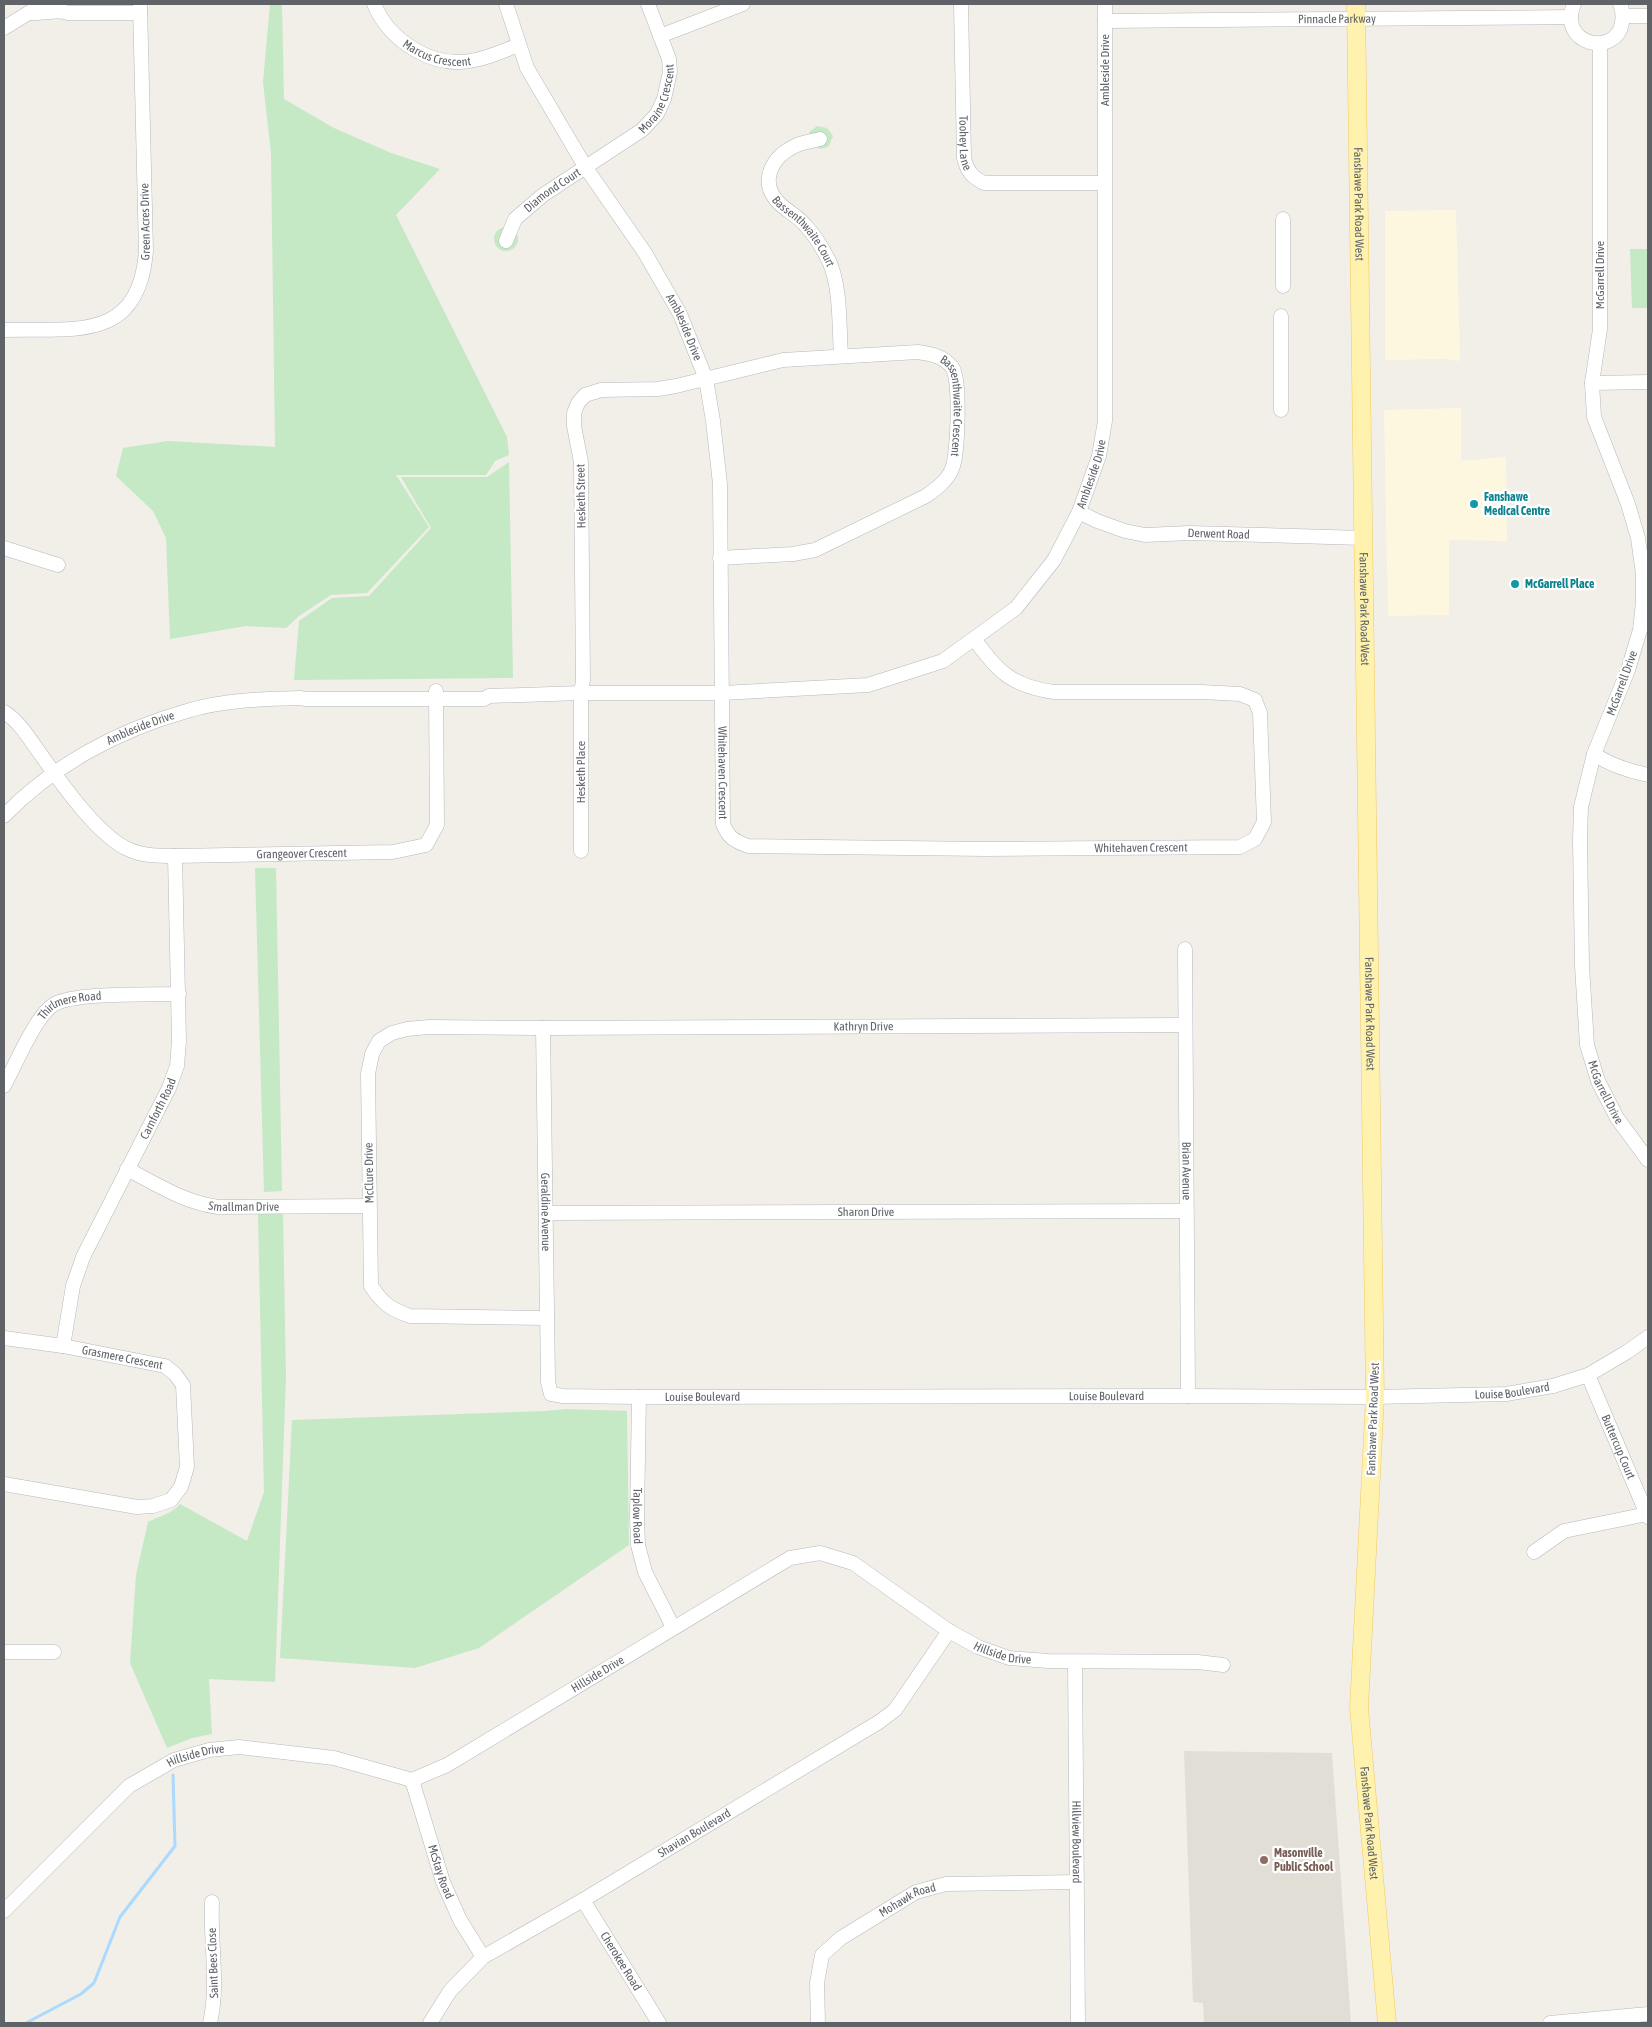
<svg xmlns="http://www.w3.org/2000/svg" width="1652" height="2027" viewBox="0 0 1652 2027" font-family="'Asap Condensed',sans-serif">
  <rect width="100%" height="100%" fill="#f1efe8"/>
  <path fill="#fef7e0" d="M1456 210 1460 361 1445 359 1385 360V211Z
    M1461 408V461L1506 457 1507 541 1449 540V615L1388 616 1384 410Z"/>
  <path fill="#e1ded6" d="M1184 1751 1332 1753 1351 2023H1204L1203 2003 1193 2002Z"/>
  <path fill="#c5e8c5" d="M270 4H282L284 99 334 128 391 153 440 169 396 215 507 437 509 455 495 461 486 475H396L429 527 367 593 331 595 299 616 286 628 246 626 170 639 166 538 153 511 116 476 123 448 168 441 275 447 271 153 263 82Z
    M817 126 827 128 833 136 829 146C820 151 817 149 809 141V132Z
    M494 239a12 12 0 1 1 24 0a12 12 0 1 1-24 0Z
    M1630 249H1648V308H1632Z
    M509 462 513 678 294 680 299 621 332 598 369 596 431 528 401 477H487Z
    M255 868H276L282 1191 264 1192Z
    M258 1214H283L286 1377 275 1682 209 1679 212 1734 192 1738 167 1748 130 1663 136 1575 148 1522C161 1515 170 1515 180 1504L247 1541 264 1492Z
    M566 1409 627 1411 629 1545 479 1648 415 1668 280 1658 292 1420 546 1411Z"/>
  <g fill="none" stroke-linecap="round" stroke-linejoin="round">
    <path stroke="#aadaff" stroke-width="3" d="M26 2023 81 1994 94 1983 120 1917 175 1846 173 1775"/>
    <g stroke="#b5b8bc" stroke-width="15">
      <g id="minor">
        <path id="s1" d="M374 4C389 41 434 70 475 60 490 57 505 50 519 45"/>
        <path id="s2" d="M506 4 527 68 586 168 645 253 680 314 706 379 713 421 720 484 723 824C728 837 734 841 748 846L986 849 1240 847 1255 839 1264 822 1260 713 1255 700 1240 694 1201 692H1054C1011 686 999 672 974 639"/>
        <path id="s3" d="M961 4 964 158C967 171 972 177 984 183H1104"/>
        <path d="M1574 4C1557 45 1616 58 1622 23 1623 16 1623 10 1620 4"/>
        <path d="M29 13C42 14 58 9 68 13H140"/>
        <path d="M1623 16H1648"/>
        <path id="s4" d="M1105 21 1570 17"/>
        <path d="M4 28 43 4"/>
        <path d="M660 36 743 4"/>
        <path id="s5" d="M1600 44V329L1592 383 1594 417 1628 504 1638 538 1643 574V602L1640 630 1628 670 1594 754 1581 807 1580 840 1582 966 1587 1045 1598 1081 1617 1118 1648 1160"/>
        <path id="s6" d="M820 139C812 141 802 142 795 146 773 156 759 180 777 201 785 210 798 216 806 226 815 236 823 249 829 261 841 287 839 327 841 355"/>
        <path d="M1283 219V286"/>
        <path id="s7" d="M506 241 515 219 543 195 642 130 657 114 664 99 670 72 669 59 648 4"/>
        <path id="s8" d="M4 330C74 328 139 343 146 251L140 4"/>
        <path d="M1592 383 1648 382"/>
        <path d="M1281 410V316"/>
        <path id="s9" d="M1079 512 1097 521 1125 531 1145 535 1190 533 1363 538"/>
        <path d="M4 548 58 565"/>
        <path id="s10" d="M4 712C19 721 29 738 39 752 59 780 99 838 130 850 144 856 160 856 175 856L393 852 426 845 437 825 436 691"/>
        <path d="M1594 754C1610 765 1629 771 1648 775"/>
        <path id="s11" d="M4 816C53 765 119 730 187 711 223 700 262 699 300 698L306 699H484L489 696 581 693H722L868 685 943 661 1016 608 1054 560 1079 512 1099 456 1105 421V4"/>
        <path id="s12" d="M581 851V693L583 680 581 462 574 426V413L578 403 585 395 601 390 658 389 676 386 783 360 918 352C931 354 943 356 952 367 961 379 958 454 952 469 947 481 936 489 926 496L815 550 793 554 720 558"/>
        <path id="s13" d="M1185 949 1188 1396"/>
        <path id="s14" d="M543 1028 548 1382 551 1394 563 1396 639 1397 1188 1396 1375 1397 1506 1394 1553 1386 1588 1375 1627 1352 1648 1337"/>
        <path id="s15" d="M4 1086C15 1066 35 1017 53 1005 73 992 152 995 179 994"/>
        <path id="s16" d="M127 1169C158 1185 183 1202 218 1207L369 1206"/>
        <path id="s17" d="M546 1213 1186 1211"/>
        <path id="s18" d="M547 1318 410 1316C390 1309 383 1304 371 1286L368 1074 372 1054 379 1041 392 1033 407 1029 429 1027 543 1028 1184 1025"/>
        <path id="s19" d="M4 1338 63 1346 165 1366 175 1374 183 1385 187 1467 181 1487 171 1500 153 1506 137 1507 4 1484"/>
        <path id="s20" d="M63 1346 73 1286 83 1257 169 1088 177 1066 179 1041 175 856"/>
        <path id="s21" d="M1588 1375 1648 1517"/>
        <path id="s22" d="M639 1397 637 1517 638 1545 645 1572 673 1627"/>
        <path d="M1534 1552 1564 1531 1647 1514"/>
        <path d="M4 1652H54"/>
        <path id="s23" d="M1075 1662 1078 2023"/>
        <path id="s24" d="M412 1780 443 1882 460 1920 483 1957"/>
        <path id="s25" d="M583 1900 659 2023"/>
        <path id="s26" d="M4 1911 129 1786 174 1760 209 1750 239 1747 334 1758 412 1780 447 1765 790 1558 820 1553 853 1563 949 1631 978 1647 1009 1658 1048 1661 1198 1662 1223 1665"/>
        <path d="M210 2023C219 1984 210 1942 212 1902"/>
        <path id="s27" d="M430 2023 450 1991 483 1957 583 1900 879 1722 895 1710 949 1631"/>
        <path id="s28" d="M818 2023 817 1983 822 1955 841 1938 916 1892 946 1884 1076 1882"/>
        <path d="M1550 2023 1648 2014"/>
      </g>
    </g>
    <g stroke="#f2c960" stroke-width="19">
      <g id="major">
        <path id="s29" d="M1356 4 1375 1397 1359 1708 1387 2023"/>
      </g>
    </g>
    <use href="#minor" stroke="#fff" stroke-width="14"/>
    <use href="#major" stroke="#fff2af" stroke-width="18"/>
  </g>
  <g fill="#0f9aa8" stroke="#fff" stroke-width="2">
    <circle cx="1474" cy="504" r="5"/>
    <circle cx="1515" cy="584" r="5"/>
  </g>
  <circle fill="#8d6e63" stroke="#fff" stroke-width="2" cx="1264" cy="1860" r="5"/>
  <g text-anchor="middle" stroke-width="4.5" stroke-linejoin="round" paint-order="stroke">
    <g font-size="12" fill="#5f6368" stroke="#fff">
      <text dy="4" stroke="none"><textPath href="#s4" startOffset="232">Pinnacle Parkway</textPath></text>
      <text dy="4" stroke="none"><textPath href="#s1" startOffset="85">Marcus Crescent</textPath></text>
      <text transform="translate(1105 70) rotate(-90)" y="4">Ambleside Drive</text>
      <text dy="4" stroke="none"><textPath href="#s7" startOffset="215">Moraine Crescent</textPath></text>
      <text dy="4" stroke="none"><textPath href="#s3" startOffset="139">Toohey Lane</textPath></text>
      <text dy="4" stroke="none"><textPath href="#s7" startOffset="71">Diamond Court</textPath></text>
      <text dy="4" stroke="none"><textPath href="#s29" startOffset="200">Fanshawe Park Road West</textPath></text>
      <text dy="4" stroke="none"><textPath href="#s8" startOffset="218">Green Acres Drive</textPath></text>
      <text dy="4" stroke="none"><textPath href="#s6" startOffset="135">Bassenthwaite Court</textPath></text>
      <text transform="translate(1600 275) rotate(-90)" y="4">McGarrell Drive</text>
      <text dy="4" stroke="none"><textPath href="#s2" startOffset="371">Ambleside Drive</textPath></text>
      <text dy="4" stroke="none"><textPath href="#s12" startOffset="874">Bassenthwaite Crescent</textPath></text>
      <text dy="4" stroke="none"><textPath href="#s11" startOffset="1221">Ambleside Drive</textPath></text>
      <text transform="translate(581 496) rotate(-91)" y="4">Hesketh Street</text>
      <text dy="4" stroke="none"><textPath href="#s9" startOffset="144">Derwent Road</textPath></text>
      <text dy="4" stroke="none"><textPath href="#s29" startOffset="605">Fanshawe Park Road West</textPath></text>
      <text transform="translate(1622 683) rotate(-70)" y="4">McGarrell Drive</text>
      <text dy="4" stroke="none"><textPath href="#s11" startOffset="164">Ambleside Drive</textPath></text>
      <text transform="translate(581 772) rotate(-90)" y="4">Hesketh Place</text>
      <text dy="4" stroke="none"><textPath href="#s2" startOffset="822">Whitehaven Crescent</textPath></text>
      <text dy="4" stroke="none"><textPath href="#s2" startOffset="1301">Whitehaven Crescent</textPath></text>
      <text dy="4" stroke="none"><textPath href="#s10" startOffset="361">Grangeover Crescent</textPath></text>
      <text dy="4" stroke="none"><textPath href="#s15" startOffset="111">Thirlmere Road</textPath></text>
      <text dy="4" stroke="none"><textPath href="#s29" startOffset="1010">Fanshawe Park Road West</textPath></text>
      <text dy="4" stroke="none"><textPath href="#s18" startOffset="922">Kathryn Drive</textPath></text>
      <text dy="4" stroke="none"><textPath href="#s5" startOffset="1071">McGarrell Drive</textPath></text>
      <text dy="4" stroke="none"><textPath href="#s20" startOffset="258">Carnforth Road</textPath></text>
      <text dy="4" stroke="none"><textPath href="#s13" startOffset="222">Brian Avenue</textPath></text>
      <text transform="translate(369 1173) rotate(-91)" y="4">McClure Drive</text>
      <text dy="4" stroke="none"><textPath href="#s16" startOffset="125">Smallman Drive</textPath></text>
      <text dy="4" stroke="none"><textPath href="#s14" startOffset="184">Geraldine Avenue</textPath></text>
      <text dy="4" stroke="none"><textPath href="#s17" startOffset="320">Sharon Drive</textPath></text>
      <text dy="4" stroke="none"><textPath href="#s19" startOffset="120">Grasmere Crescent</textPath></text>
      <text dy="4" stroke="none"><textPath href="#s14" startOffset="1328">Louise Boulevard</textPath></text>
      <text dy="4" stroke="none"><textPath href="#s14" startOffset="922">Louise Boulevard</textPath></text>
      <text dy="4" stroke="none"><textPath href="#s14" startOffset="518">Louise Boulevard</textPath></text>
      <text transform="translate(1373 1419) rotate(-88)" y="4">Fanshawe Park Road West</text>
      <text dy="4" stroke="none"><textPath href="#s21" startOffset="78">Buttercup Court</textPath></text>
      <text dy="4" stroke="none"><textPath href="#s22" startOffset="119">Taplow Road</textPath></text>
      <text dy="4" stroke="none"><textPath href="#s26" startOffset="1152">Hillside Drive</textPath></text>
      <text dy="4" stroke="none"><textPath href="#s26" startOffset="686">Hillside Drive</textPath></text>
      <text dy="4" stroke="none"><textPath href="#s26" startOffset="251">Hillside Drive</textPath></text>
      <text dy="4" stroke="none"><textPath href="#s29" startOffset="1820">Fanshawe Park Road West</textPath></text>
      <text dy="4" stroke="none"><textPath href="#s27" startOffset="330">Shavian Boulevard</textPath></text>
      <text dy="4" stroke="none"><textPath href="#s23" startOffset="180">Hillview Boulevard</textPath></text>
      <text dy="4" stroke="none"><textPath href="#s24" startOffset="96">McStay Road</textPath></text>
      <text dy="4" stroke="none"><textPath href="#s28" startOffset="171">Mohawk Road</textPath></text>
      <text dy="4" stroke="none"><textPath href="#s25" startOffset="72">Cherokee Road</textPath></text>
      <text transform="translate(213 1963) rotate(-92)" y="4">Saint Bees Close</text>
    </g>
    <g font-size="12" font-weight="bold" fill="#0d838f" stroke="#fff" text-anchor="start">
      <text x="1484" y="501">Fanshawe<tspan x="1484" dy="14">Medical Centre</tspan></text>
      <text x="1525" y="588">McGarrell Place</text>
    </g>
    <g font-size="12" font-weight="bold" fill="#785e54" stroke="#fff" text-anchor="start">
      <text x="1274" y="1857">Masonville<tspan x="1274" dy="14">Public School</tspan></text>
    </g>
  </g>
  <rect width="1652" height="2027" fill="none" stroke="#5f6368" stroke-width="10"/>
</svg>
